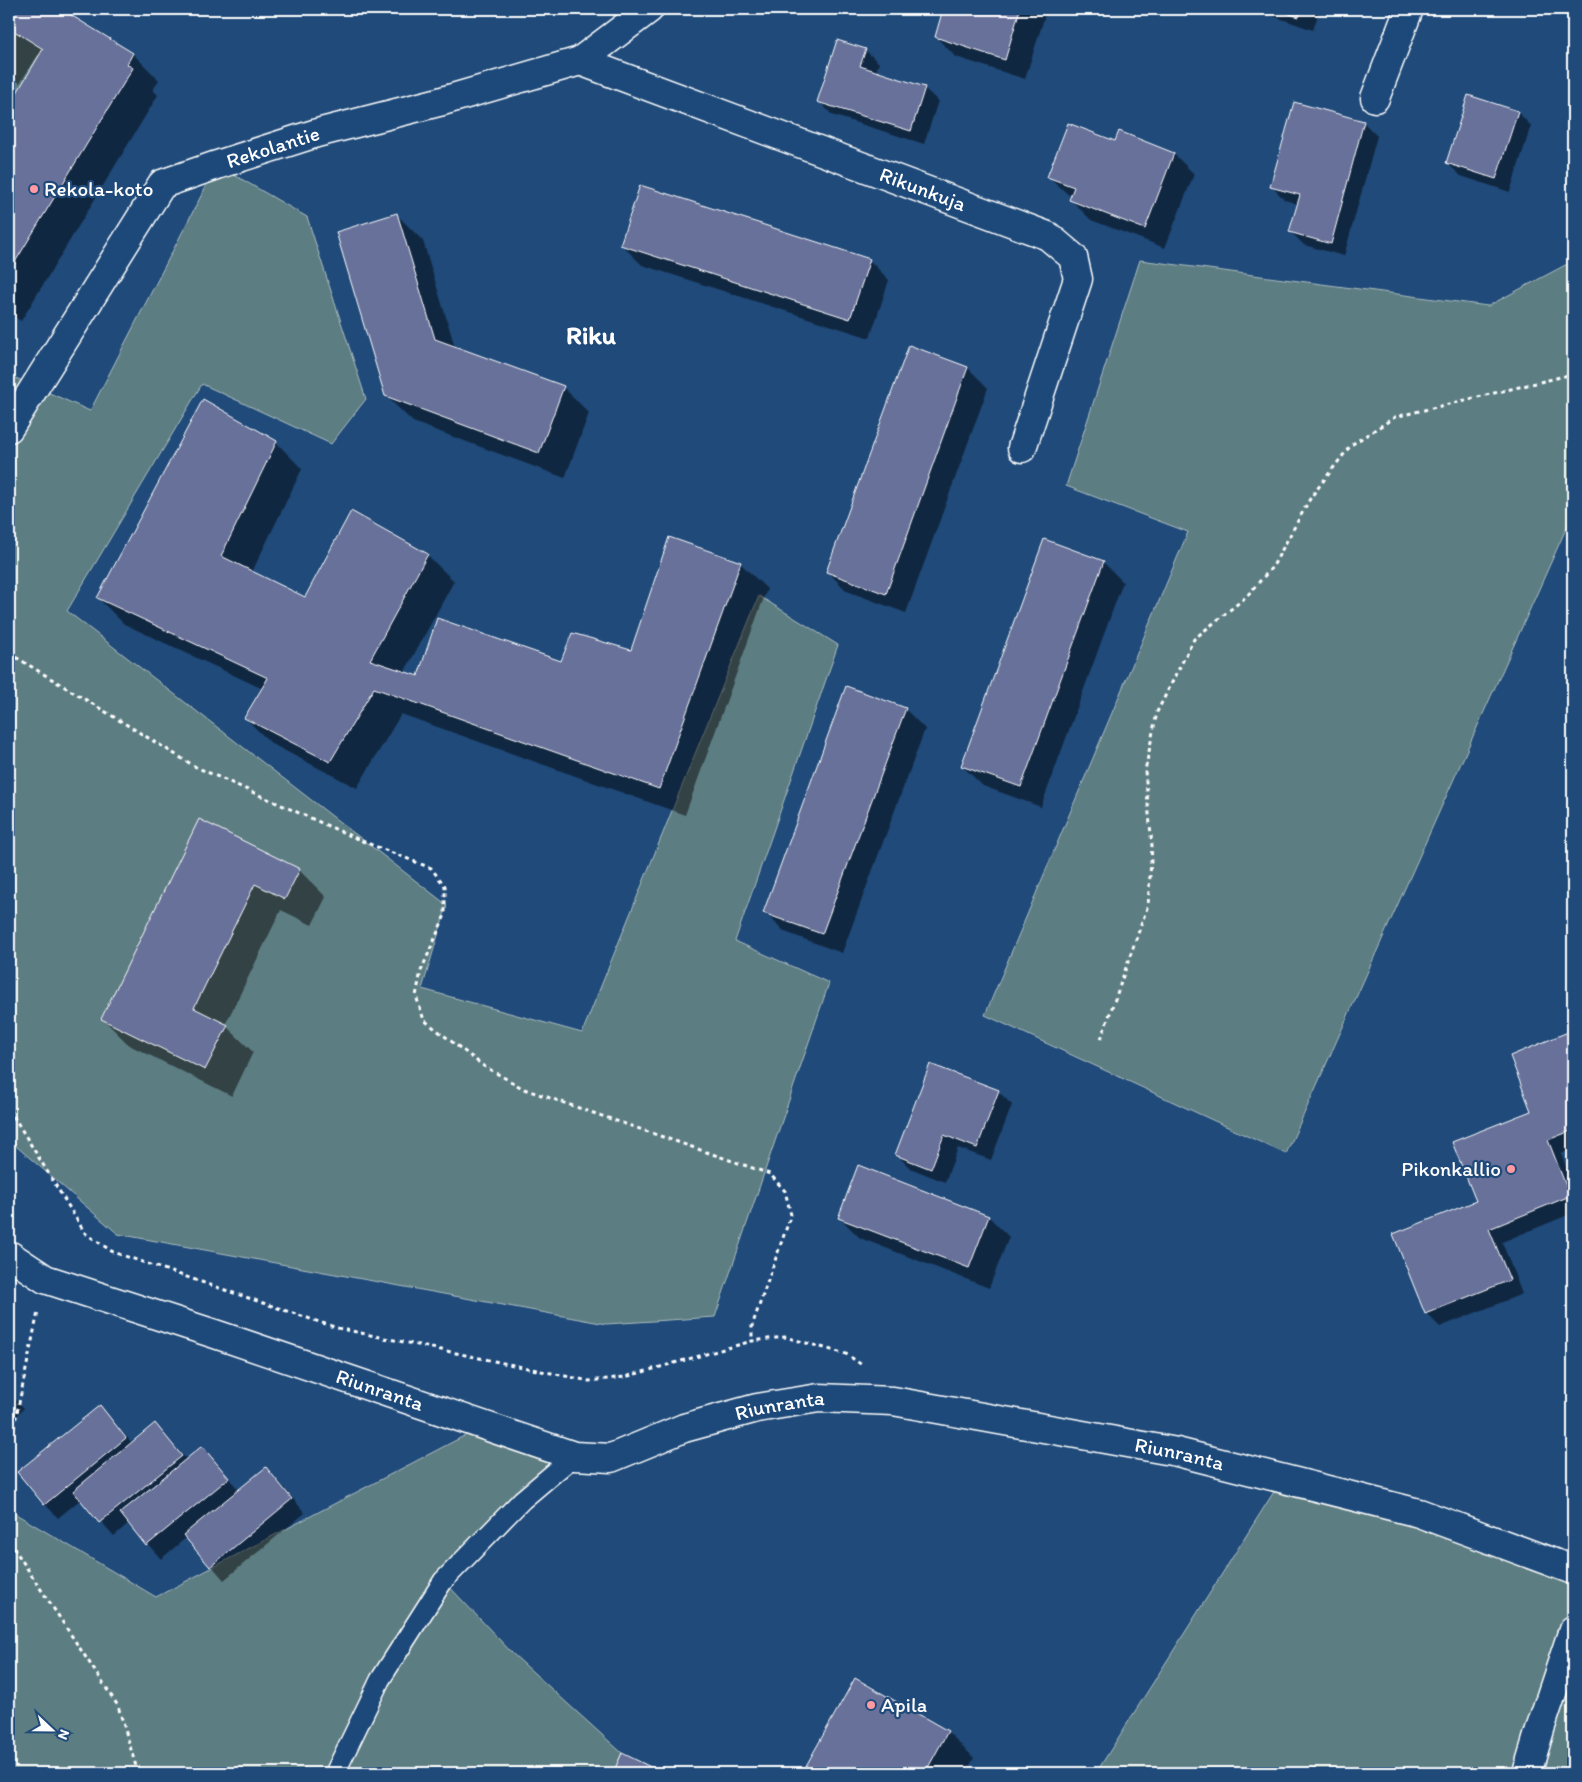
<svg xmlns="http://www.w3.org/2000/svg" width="1582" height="1782" viewBox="0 0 1582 1782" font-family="Itim,sans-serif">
  <rect width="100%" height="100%" fill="#1f4a7a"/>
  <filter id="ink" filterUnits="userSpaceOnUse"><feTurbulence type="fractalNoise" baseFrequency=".02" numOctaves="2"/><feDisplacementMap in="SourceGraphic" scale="10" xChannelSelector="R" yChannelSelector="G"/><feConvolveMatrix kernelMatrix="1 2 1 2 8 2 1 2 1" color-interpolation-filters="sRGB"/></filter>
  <g filter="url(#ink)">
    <path fill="#5c7d82" stroke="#aebec0" d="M9 24 43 49 9 134Z
      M217 165 307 217 366 399 331 444 202 384 67 611 447 905 422 989 582 1033 759 596 838 645 735 941 829 983 715 1317 606 1324 118 1234 9 1140V375L90 411Z
      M1140 260 1488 306 1573 261V513L1286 1154 985 1015 1188 532 1066 486Z
      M485 1425 574 1456 444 1581 513 1654 622 1753 613 1773H9V1510L156 1597Z
      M1282 1479 1573 1570V1773H1096Z"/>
    <path fill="#0007" d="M9 9H73L69 15 133 54 159 80 153 90 158 95 21 321 9 314V108L41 56 38 55 20 83 9 76Z
      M945 9H1047L1025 79 956 57 936 37Z
      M1256 9H1320L1313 30 1259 11Z
      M865 50 879 63 876 72 924 88 938 101 924 144 832 115 819 101Z
      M1295 103 1364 123 1377 136 1344 256 1304 245 1291 232 1298 204 1285 200 1272 187Z
      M1518 112 1531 126 1510 192 1461 176 1447 163Z
      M1119 133 1174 154 1194 174 1165 248 1091 220 1071 200 1072 198 1049 177 1115 143Z
      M397 215 423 241 455 347 563 387 589 413 565 478 413 422 386 396Z
      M622 245 869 260 889 280 870 338 642 265Z
      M909 347 968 368 988 388 906 613 847 591 827 571Z
      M276 442 302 469 252 572 306 598 352 512 427 555 454 581 404 673 419 678 562 662 632 652 740 563 767 589 685 815 401 714 357 788 272 744 245 718 263 689 124 624 98 598Z
      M1103 562 1123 582 1041 807 983 786 962 766Z
      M905 709 925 729 842 953 785 932 764 912Z
      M200 821 299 870 326 897 312 925 281 910 225 1025 253 1052 232 1096 129 1045 103 1019Z
      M1573 1031V1149L1561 1154 1573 1185V1213L1502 1242 1522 1294 1440 1327 1426 1313 1477 1202 1533 1111 1511 1057Z
      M998 1091 1012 1105 991 1160 958 1148 945 1182 910 1168 897 1155Z
      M859 1167 989 1217 1009 1237 989 1288 860 1238 840 1218Z
      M9 1393 24 1408 9 1424Z
      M100 1407 132 1443 155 1425 187 1460 202 1448 239 1490 266 1469 279 1482 305 1513 224 1580 187 1537 161 1559 129 1523 114 1536 81 1499 58 1518 45 1504 19 1473Z
      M856 1680 948 1732 974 1758 966 1773H803Z"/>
    <path fill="#67719a" stroke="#fff" d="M9 9H61L133 53 127 64 133 68 9 272V106L43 49 11 29 9 33Z
      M943 9H1020L1005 60 935 37Z
      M1275 9H1302L1299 17Z
      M837 40 866 49 860 66 925 87 911 131 817 102Z
      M1468 95 1518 111 1496 179 1446 163Z
      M1294 102 1364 121 1331 244 1289 232 1300 195 1270 187Z
      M1068 123 1115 141 1119 131 1174 153 1145 229 1069 200 1074 187 1047 177Z
      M640 185 870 259 850 319 620 245Z
      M397 213 435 339 564 386 539 453 385 396 336 232Z
      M909 345 968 367 886 594 826 572Z
      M203 399 277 441 221 556 305 597 351 511 428 554 370 660 418 676 437 618 561 661 572 633 631 650 669 537 741 562 659 789 374 688 330 762 244 718 268 678 97 598Z
      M1044 539 1104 561 1021 787 961 766Z
      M846 686 906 708 822 934 763 913Z
      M199 819 300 869 285 899 255 884 194 1008 228 1025 205 1070 101 1019Z
      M1573 1030V1130L1548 1140 1570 1196 1489 1229 1510 1280 1425 1314 1393 1234 1476 1201 1452 1142 1531 1111 1510 1056Z
      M930 1064 999 1090 977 1148 944 1135 931 1169 895 1155Z
      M858 1165 989 1216 969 1268 838 1218Z
      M100 1405 126 1438 44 1505 17 1472Z
      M155 1423 182 1456 99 1523 73 1491Z
      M202 1446 229 1478 146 1546 120 1513Z
      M266 1467 292 1499 210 1567 183 1535Z
      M855 1678 948 1731 925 1773H802Z
      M622 1753 663 1773H613Z"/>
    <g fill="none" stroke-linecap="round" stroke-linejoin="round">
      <g stroke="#fff" stroke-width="22">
        <path id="lane" d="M335 1773 380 1680 443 1581 522 1500 574 1456"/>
      </g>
      <g stroke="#fff" stroke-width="31">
        <g id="street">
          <path id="s1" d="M580 61 1048 236 1073 257 1078 279 1022 448"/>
          <path d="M1375 98 1409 9"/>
          <path id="s2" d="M9 428 162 184 217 165 317 133 439 102 580 61 649 9"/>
          <path id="s3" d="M9 1255 45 1279 215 1334 574 1456 611 1458 684 1428 757 1408 819 1398 893 1401 1177 1452 1419 1513 1573 1570"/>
          <path d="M1527 1773 1541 1726 1573 1630"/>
        </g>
      </g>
      <path stroke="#fff" stroke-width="3" stroke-dasharray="4 4" stroke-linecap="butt" d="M9 653 196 767 362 841 431 868 445 886V915L421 971 416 996 424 1020 482 1065 524 1089 770 1174 785 1191 791 1215 752 1326V1341
        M1101 1039 1148 905 1152 846 1145 771 1157 712 1194 639 1246 597 1273 566 1311 497 1351 445 1395 417 1573 374
        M9 1109 85 1233 113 1252 337 1328 589 1381 625 1377 752 1341 785 1337 846 1354 862 1365
        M9 1451 38 1312
        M9 1541 118 1706 138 1773"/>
      <use href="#lane" stroke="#1f4a7a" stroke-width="19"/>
      <use href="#street" stroke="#1f4a7a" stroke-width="28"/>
    </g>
  </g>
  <g fill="#ff9aa2" stroke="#1f4a7a" stroke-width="2">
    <circle cx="34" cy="189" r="5"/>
    <circle cx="1511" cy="1169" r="5"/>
    <circle cx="871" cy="1705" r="5"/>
  </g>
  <g text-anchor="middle" stroke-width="4.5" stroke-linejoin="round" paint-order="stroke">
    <g font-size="21" fill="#fff" stroke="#1f4a7a">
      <text dy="7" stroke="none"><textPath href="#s2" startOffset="405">Rekolantie</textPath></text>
      <text dy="7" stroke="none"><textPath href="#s1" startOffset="366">Rikunkuja</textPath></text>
      <text dy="7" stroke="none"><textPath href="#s3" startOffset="396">Riunranta</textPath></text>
      <text dy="7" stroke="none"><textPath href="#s3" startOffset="816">Riunranta</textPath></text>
      <text dy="7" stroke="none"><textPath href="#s3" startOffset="1221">Riunranta</textPath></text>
    </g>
    <g font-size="21" fill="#fff" stroke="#1f4a7a" text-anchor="start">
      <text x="44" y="196">Rekola-koto</text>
      <text x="1501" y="1176" text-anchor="end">Pikonkallio</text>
      <text x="881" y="1712">Apila</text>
    </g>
    <g font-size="26" font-weight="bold" fill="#fff" stroke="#1f4a7a">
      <text x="591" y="344">Riku</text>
    </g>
  </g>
  <rect width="1582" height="1782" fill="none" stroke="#1f4a7a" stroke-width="30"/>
  <rect x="15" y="15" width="1552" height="1752" fill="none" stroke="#fff" stroke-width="2" filter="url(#ink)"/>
  <g transform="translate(52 1730) rotate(112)" stroke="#1f4a7a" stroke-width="4" paint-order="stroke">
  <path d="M0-4L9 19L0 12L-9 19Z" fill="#ffffff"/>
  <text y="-8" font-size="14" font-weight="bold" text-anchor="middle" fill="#ffffff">N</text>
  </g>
</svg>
